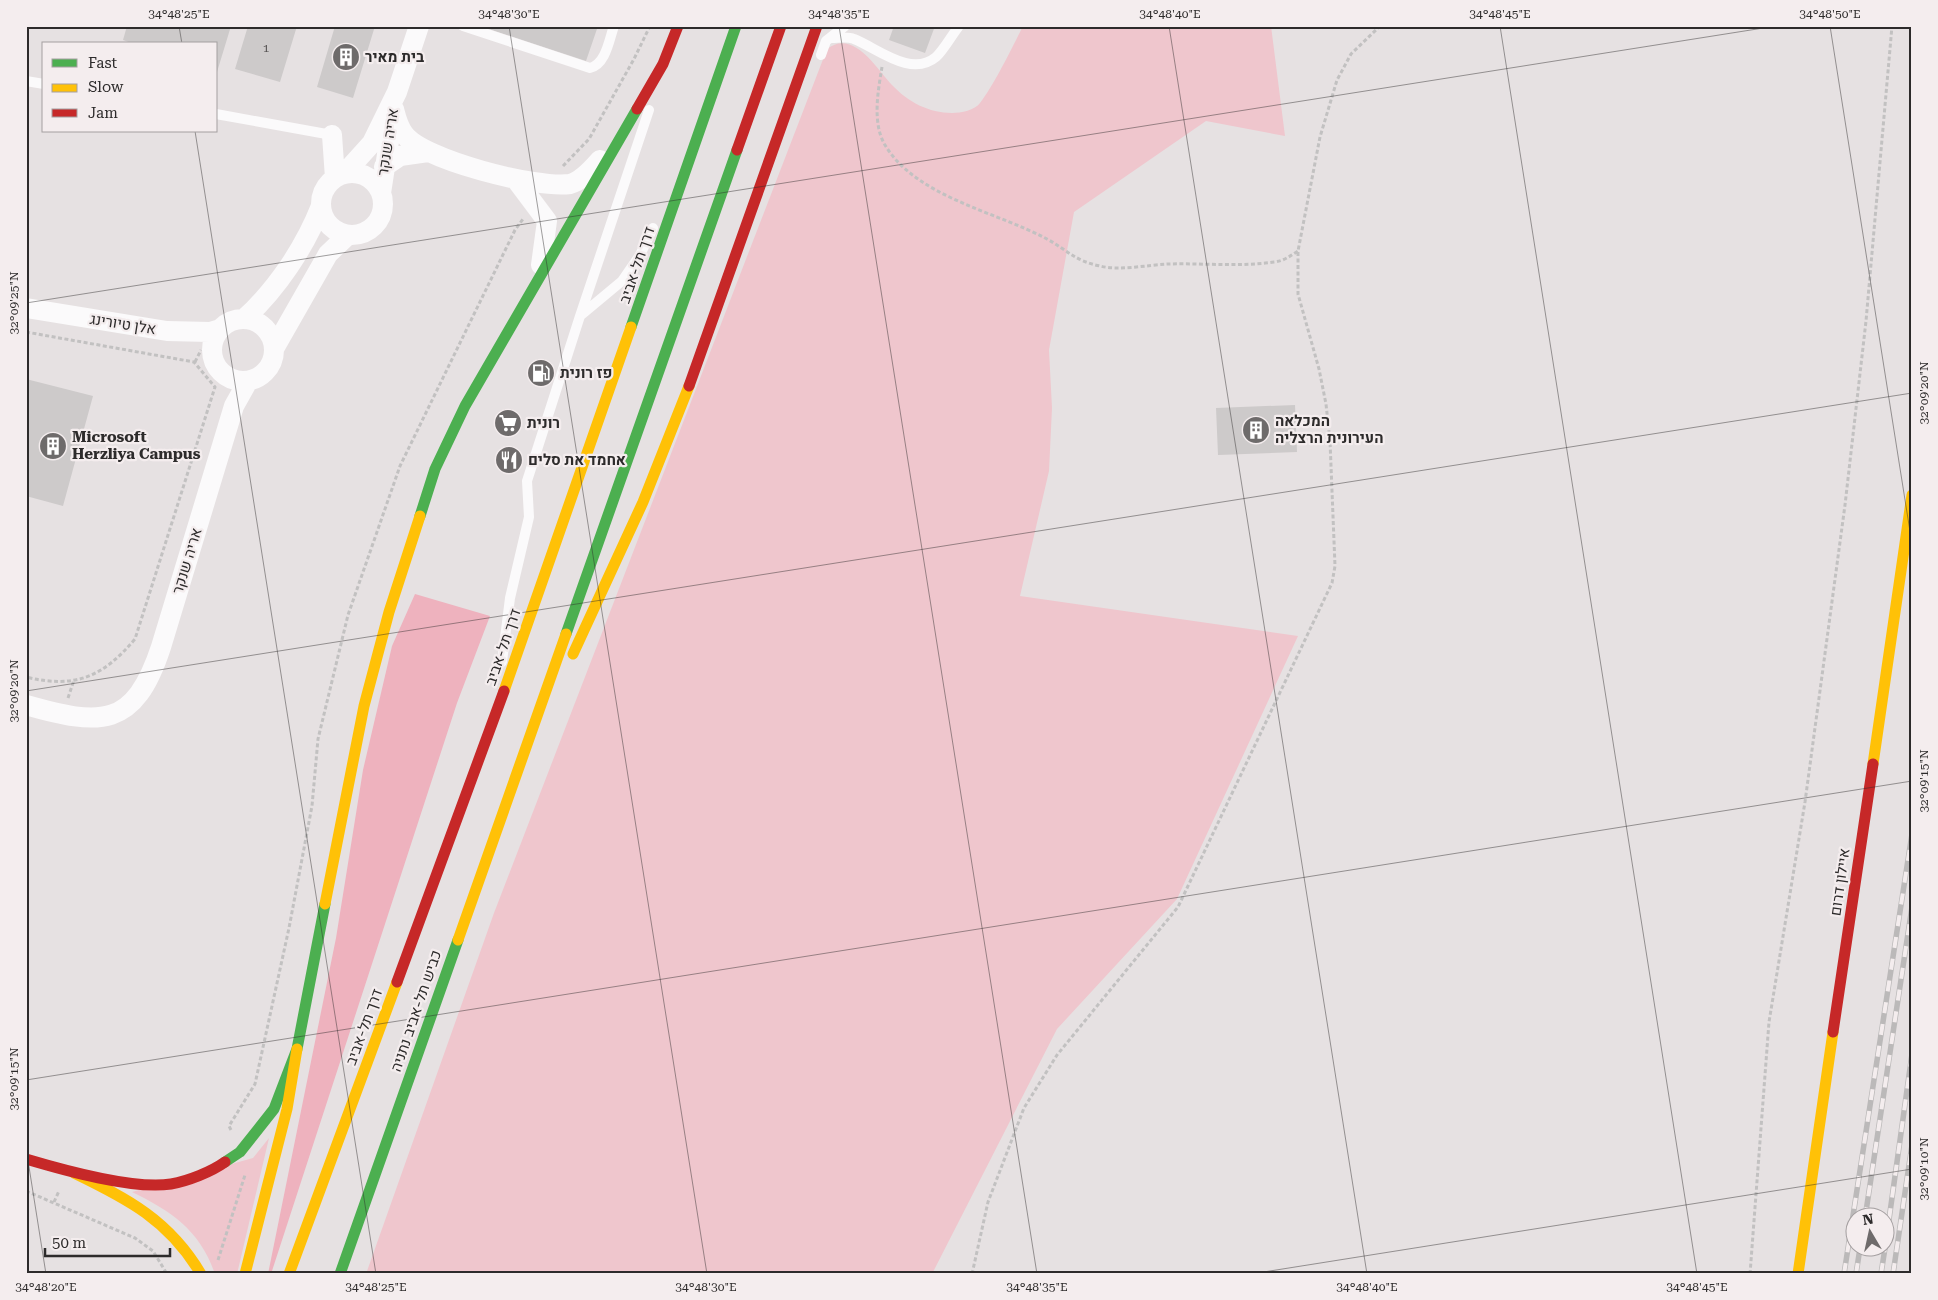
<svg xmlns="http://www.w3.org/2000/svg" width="1938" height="1300" viewBox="0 0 1938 1300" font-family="'Roboto Serif',Heebo,serif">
  <rect width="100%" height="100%" fill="#e6e1e2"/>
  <path fill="#efc6cd" d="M1023 26H1271L1285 136 1206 121 1074 212 1049 350 1052 408 1049 471 1020 596 1298 636 1177 899 1057 1029 932 1274H366L494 913 827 49C853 28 877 69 892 85 908 102 929 113 952 113 961 113 975 110 980 103 994 85 1012 48 1023 26Z
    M269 1138 237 1274H215C200 1230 171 1211 132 1192L253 1158Z"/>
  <path fill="#eeb2be" d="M415 594 490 616 457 703 271 1274H268L336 938 363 770 392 646Z"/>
  <path fill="#cdcaca" d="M127 26H231L217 72 216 44H134L123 40Z
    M248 26H297L280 82 235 69Z
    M335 26H375L353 98 317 87Z
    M480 26H598L586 61Z
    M894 26H935L925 53 889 40Z
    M26 379 93 396 63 506 26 496Z
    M1295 405 1297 452 1218 455 1216 408Z"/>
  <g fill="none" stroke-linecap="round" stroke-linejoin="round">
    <path stroke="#c2c1c1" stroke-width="3" stroke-dasharray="4 2.5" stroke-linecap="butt" d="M882 67C878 91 872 123 885 145 916 197 997 212 1047 239 1067 250 1075 261 1100 266 1119 271 1148 265 1168 264 1203 263 1239 267 1274 262 1284 261 1290 256 1298 251
      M563 166 589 139 634 59 650 26
      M26 332 194 362 215 387 135 639C103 677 75 689 26 677
      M195 362 201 350
      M68 698 74 680
      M231 1130 229 1126 255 1084 289 928 312 806 318 739 348 615 400 466 515 230 523 219
      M26 1191 135 1238 153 1251 167 1274
      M54 1202 59 1191
      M218 1260 245 1175
      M972 1274 988 1202 1024 1108 1057 1055 1178 907 1332 583 1335 566 1330 441 1326 404 1319 369 1298 294V251L1320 137 1337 80 1351 54 1380 26
      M1750 1274 1769 1022 1805 802 1845 505 1866 321 1892 26"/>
    <path stroke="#fbfafb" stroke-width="10" d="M463 26 590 68C606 64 609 40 614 26
      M831 38C839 38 847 36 854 39 877 48 911 78 936 57 943 51 952 35 959 26
      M821 55 826 41 845 26
      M26 81 44 84
      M216 114 332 135
      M580 316 649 110
      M502 662 510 598 529 517 527 481 580 316 622 281 640 255 653 228"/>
    <path stroke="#fbfafb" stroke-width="20" d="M394 109C396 117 398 126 404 134 422 160 538 189 570 184 582 181 592 169 600 160
      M332 135 335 178
      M384 167 400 156 428 152
      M321 204a31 31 0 1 1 62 0a31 31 0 1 1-62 0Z
      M344 174 372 143 397 92 419 26
      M517 181 547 221 541 265
      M381 193 393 116
      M26 308 167 331 210 332 220 329
      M244 319C277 289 305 247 321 206
      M212 350a31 31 0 1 1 62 0a31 31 0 1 1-62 0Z
      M275 347 328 254 348 235
      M26 705C101 726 134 729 161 647L234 406 248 381"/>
    <path stroke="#4caf50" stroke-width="11" d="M631 327 736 26
      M420 516 435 469 465 406 637 109
      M566 634 737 150
      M225 1162 240 1152 274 1109 297 1049 325 904
      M340 1274 458 940"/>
    <path stroke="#ffc107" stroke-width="11" d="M573 654 643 502 689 386
      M504 691 631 327
      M1873 764 1912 495
      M325 904 364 706 389 612 420 516
      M458 940 566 634
      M74 1173C128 1199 169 1220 201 1274
      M245 1274 287 1109 297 1049
      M289 1274 397 982
      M1798 1274 1833 1032"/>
    <path stroke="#c62828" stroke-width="11" d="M637 109 663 64 678 26
      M737 150 781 26
      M689 386 817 26
      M397 982 504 691
      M1833 1032 1873 764
      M26 1159C63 1170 133 1190 171 1184 188 1181 211 1172 225 1162"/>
    <g stroke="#bbb9b9" stroke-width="5.5">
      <path id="rail" d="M1865 1218 1912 907
        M1886 1241 1912 1054
        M1844 1274 1912 834
        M1856 1274 1860 1248
        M1881 1274 1885 1248
        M1893 1274 1912 1145"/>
    </g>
    <use href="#rail" stroke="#f4edee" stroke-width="4" stroke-dasharray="11" stroke-linecap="butt"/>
  </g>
  <path fill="none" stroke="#2d2b2b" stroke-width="1" stroke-opacity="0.45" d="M179 26 182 44M509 26 707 1274M839 26 1037 1274M1169 26 1367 1274M1500 26 1697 1274M1830 26 1912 544M195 131 376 1274M26 303 1776 26M26 691 1912 393M26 1080 1912 781M26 1148 46 1274M1251 1274 1912 1169"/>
  <defs>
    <g id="building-disc" transform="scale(1.4375)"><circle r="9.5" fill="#6e6b6b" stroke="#f4edee"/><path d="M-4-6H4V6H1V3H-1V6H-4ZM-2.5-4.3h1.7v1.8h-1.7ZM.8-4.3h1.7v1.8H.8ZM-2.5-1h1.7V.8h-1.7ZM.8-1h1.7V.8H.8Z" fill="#fff"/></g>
    <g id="fuel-disc" transform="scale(1.4375)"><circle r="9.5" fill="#6e6b6b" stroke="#f4edee"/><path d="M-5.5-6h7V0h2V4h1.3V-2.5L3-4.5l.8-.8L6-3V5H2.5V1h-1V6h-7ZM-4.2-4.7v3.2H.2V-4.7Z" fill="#fff"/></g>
    <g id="supermarket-disc" transform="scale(1.4375)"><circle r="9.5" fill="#6e6b6b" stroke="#f4edee"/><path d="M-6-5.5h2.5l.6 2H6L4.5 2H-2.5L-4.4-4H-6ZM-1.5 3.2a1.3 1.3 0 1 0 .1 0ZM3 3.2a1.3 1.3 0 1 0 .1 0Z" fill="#fff"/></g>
    <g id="restaurant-disc" transform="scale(1.4375)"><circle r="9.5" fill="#6e6b6b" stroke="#f4edee"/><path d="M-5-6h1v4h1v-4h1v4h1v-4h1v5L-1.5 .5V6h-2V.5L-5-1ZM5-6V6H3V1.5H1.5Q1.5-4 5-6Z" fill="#fff"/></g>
  </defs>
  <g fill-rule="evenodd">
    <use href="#building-disc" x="346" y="57"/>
    <use href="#fuel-disc" x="541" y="373"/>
    <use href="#supermarket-disc" x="508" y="423"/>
    <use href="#building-disc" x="1256" y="430"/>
    <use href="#building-disc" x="53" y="446"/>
    <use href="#restaurant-disc" x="509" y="460"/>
  </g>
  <g text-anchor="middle" stroke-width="4.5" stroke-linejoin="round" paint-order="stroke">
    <g font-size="12" fill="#585555">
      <text x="266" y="52">1</text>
    </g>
    <g font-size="15" font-weight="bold" fill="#2d2b2b" stroke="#f4edee" text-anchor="start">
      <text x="365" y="62">בית מאיר</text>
      <text x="560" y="378">פז רונית</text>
      <text x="1275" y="426">המכלאה<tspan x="1275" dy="17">העירונית הרצליה</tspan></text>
      <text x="527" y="428">רונית</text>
      <text x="72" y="442">Microsoft<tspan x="72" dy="17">Herzliya Campus</tspan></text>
      <text x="528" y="465">אחמד את סלים</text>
    </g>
    <g font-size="15" fill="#2d2b2b" stroke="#f4edee">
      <text transform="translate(388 142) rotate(-81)" y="5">אריה שנקר</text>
      <text transform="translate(637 265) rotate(-71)" y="5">דרך תל-אביב</text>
      <text transform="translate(123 324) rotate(9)" y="5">אלן טיורינג</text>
      <text transform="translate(187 561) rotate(-73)" y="5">אריה שנקר</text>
      <text transform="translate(503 647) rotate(-71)" y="5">דרך תל-אביב</text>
      <text transform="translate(1840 882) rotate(-82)" y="5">איילון דרום</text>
      <text transform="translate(416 1011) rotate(-71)" y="5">כביש תל-אביב נתניה</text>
      <text transform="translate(364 1027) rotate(-70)" y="5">דרך תל-אביב</text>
    </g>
  </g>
  <rect width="1938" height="1300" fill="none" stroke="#f4edee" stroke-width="55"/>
  <rect x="42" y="42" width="175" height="90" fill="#f4edee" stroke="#a49fa0"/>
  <rect x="52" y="59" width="25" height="8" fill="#4caf50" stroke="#a49fa0"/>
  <text x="88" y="68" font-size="15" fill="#2d2b2b">Fast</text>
  <rect x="52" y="84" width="25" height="8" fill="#ffc107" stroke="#a49fa0"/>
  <text x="88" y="92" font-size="15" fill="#2d2b2b">Slow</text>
  <rect x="52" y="109" width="25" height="8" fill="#c62828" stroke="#a49fa0"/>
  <text x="88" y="118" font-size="15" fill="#2d2b2b">Jam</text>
  <g transform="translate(1870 1232) rotate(351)"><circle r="24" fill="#f4edee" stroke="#a49fa0"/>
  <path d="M0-4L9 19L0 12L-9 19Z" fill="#6e6b6b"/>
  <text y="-8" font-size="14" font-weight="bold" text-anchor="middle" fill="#2d2b2b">N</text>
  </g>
  <path d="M45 1248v8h125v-8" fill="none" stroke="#2d2b2b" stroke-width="2.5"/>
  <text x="52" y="1248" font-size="15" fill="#2d2b2b" stroke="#f4edee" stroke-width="4" paint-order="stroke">50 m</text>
  <rect x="28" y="28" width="1882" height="1244" fill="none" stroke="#2d2b2b" stroke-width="2"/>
  <g font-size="12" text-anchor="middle" fill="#2d2b2b">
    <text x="179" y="18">34°48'25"E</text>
    <text x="509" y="18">34°48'30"E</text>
    <text x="839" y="18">34°48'35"E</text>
    <text x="1170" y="18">34°48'40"E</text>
    <text x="1500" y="18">34°48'45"E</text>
    <text x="1830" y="18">34°48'50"E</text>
    <text transform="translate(14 303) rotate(-90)" y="4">32°09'25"N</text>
    <text transform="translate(1924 393) rotate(-90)" y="4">32°09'20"N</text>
    <text transform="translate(14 691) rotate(-90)" y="4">32°09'20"N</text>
    <text transform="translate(1924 781) rotate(-90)" y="4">32°09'15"N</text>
    <text transform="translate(14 1079) rotate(-90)" y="4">32°09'15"N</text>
    <text transform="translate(1924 1169) rotate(-90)" y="4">32°09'10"N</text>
    <text x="46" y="1291">34°48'20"E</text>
    <text x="376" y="1291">34°48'25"E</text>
    <text x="706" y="1291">34°48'30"E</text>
    <text x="1037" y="1291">34°48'35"E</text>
    <text x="1367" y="1291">34°48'40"E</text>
    <text x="1697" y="1291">34°48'45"E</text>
  </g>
</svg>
